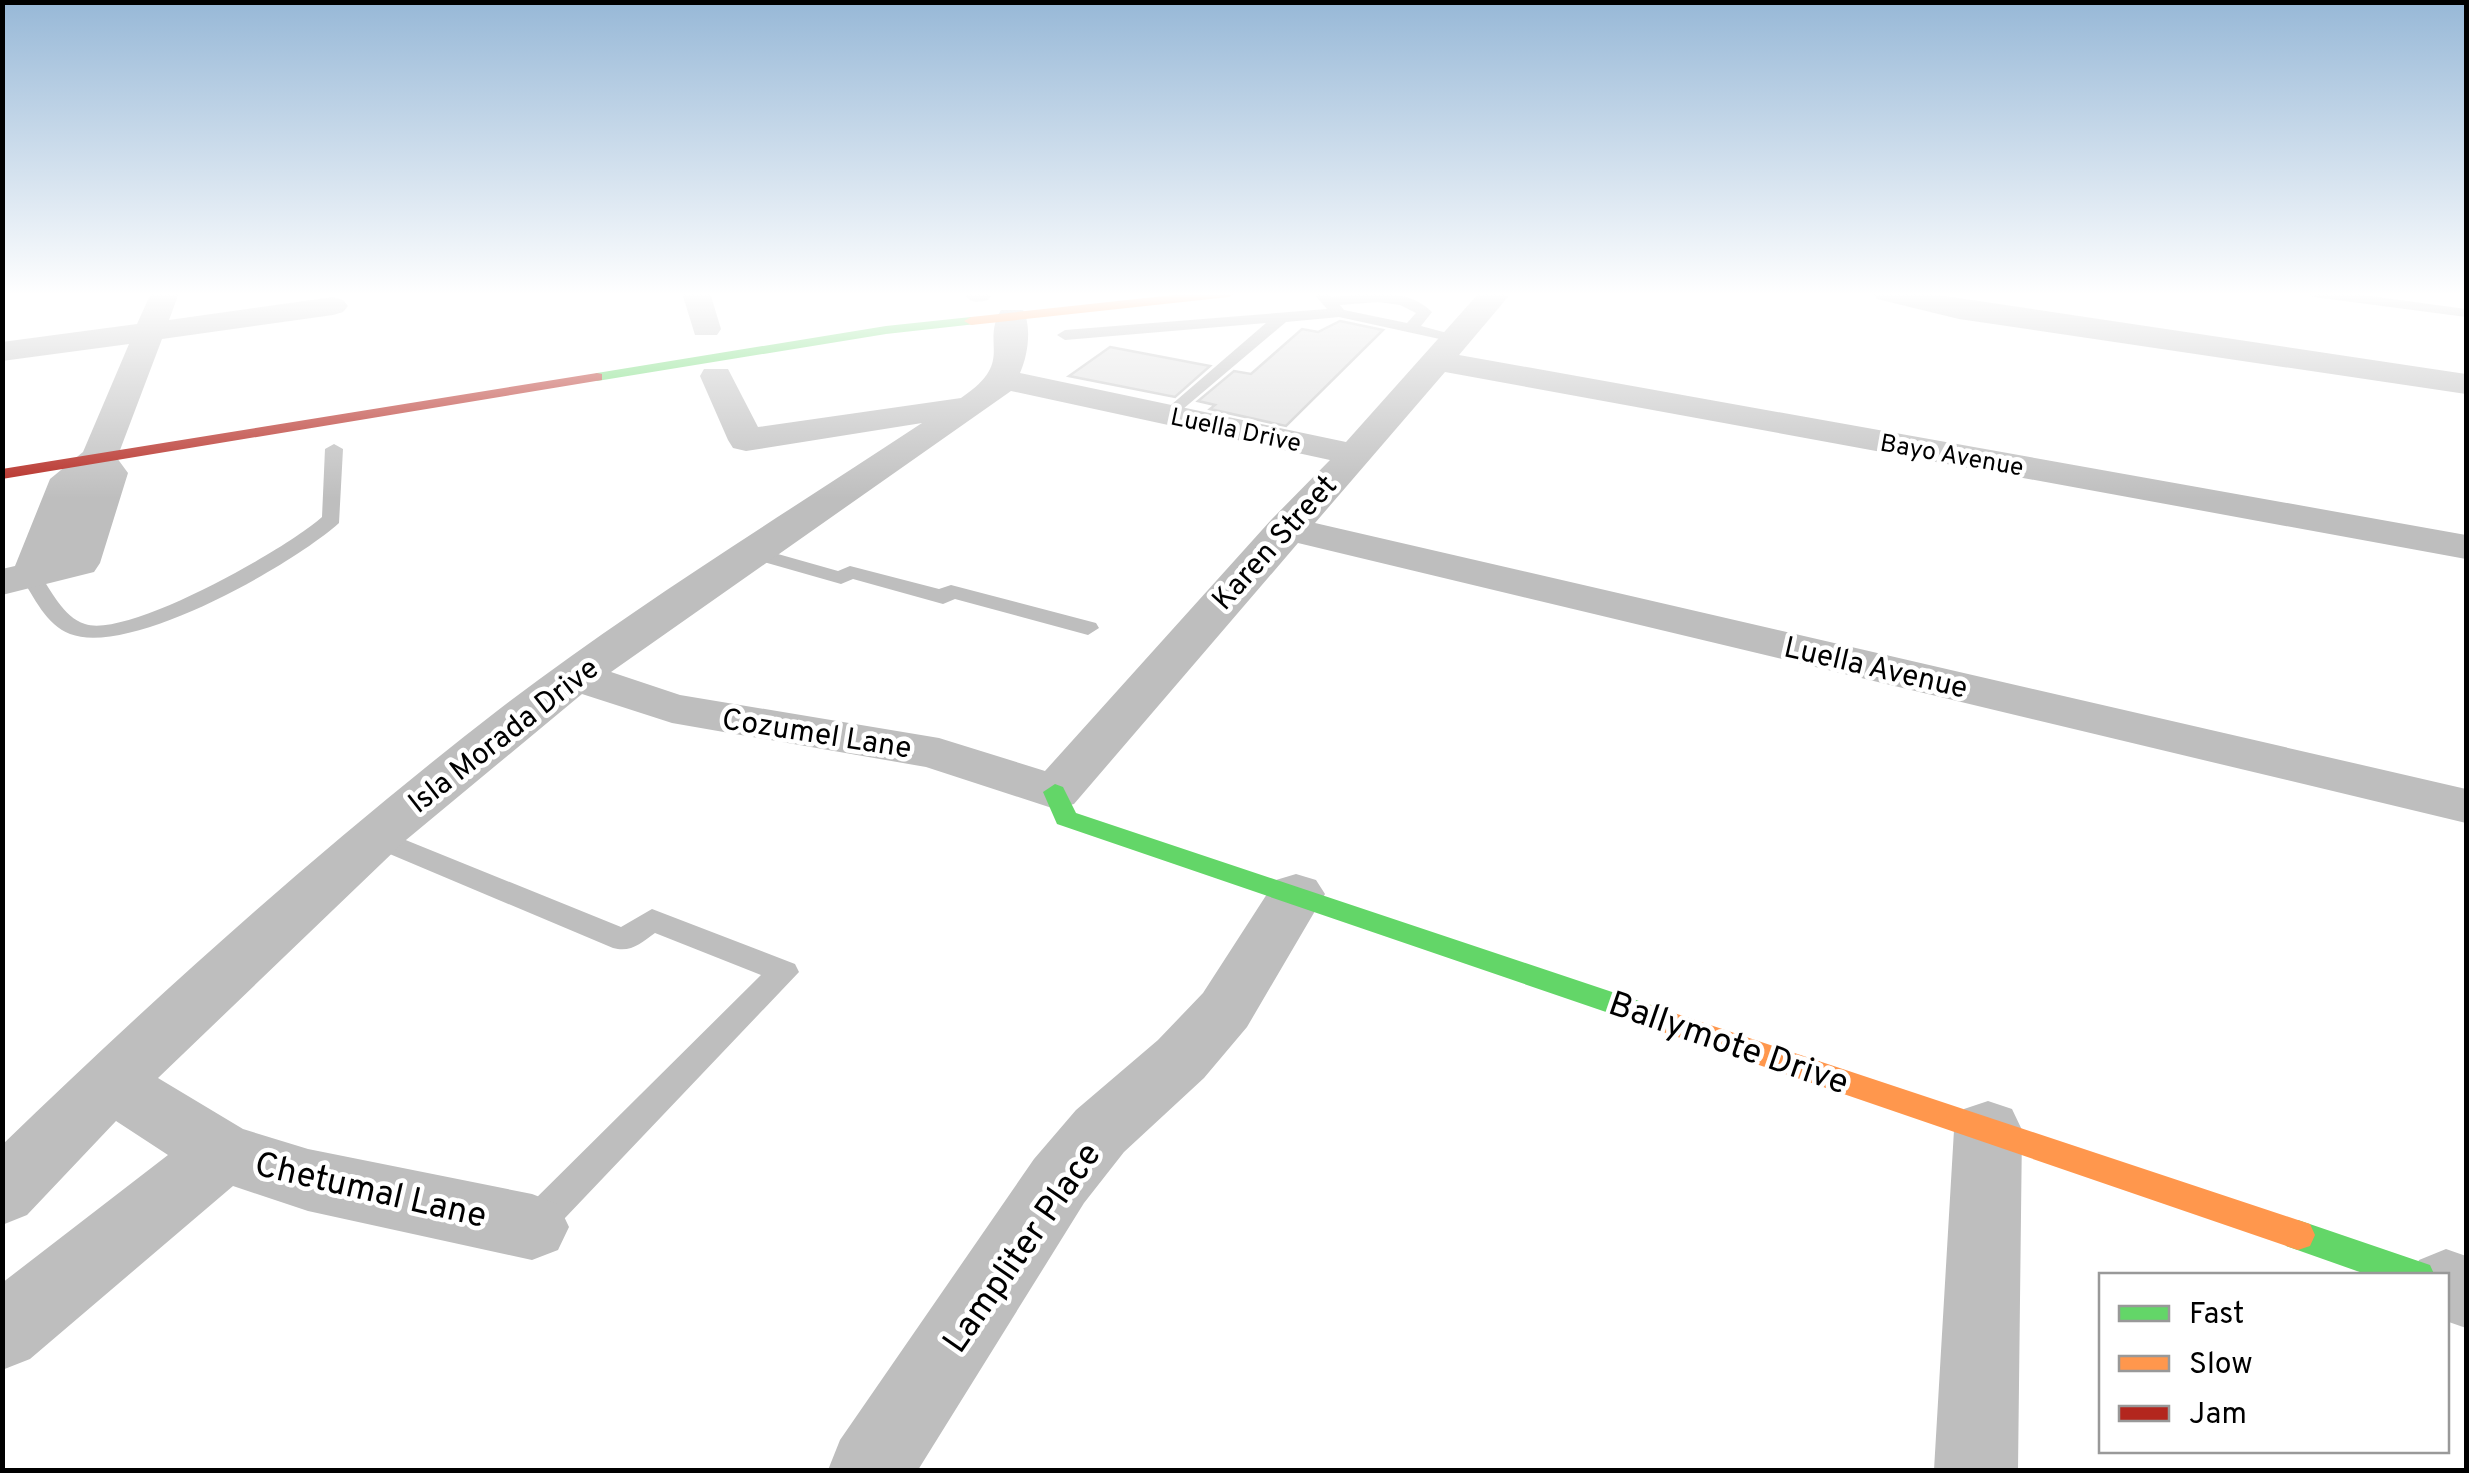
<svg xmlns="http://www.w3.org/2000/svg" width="2469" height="1473" viewBox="0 0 2469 1473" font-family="Overpass,sans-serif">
  <rect width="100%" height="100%" fill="#fff"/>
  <path fill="#dedede" stroke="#c6c6c6" stroke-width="2.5" d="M1340 321 1383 330 1286 426 1210 409 1215 405 1198 401 1234 371 1251 374 1302 329 1318 332Z
    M1110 347 1210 366 1175 397 1069 376Z"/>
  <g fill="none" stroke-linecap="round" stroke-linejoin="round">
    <path fill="#bebebe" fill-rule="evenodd" d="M1313 293H1328L1332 297C1366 294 1406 286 1432 312L1421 326 1466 338 1458 343 1339 317 1286 322 1170 420 1161 415 1164 411 1266 323 1065 340 1057 335 1065 330 1327 309ZM1378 302 1400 305 1416 313 1407 323 1344 310 1340 305Z
      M2307 293H2348L2466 309V317L2314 297Z
      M334 444 343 449 339 523C292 565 131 657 70 634 46 625 34 597 21 577L32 571 39 573C51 590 63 617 85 624 128 639 288 548 322 517L325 449Z
      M753 547 838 571 850 566 939 589 951 585 1096 623 1099 628 1088 635 955 599 943 604 853 579 841 584 746 557 743 553Z
      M376 828 621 927 652 909 795 964 799 972 545 1239 532 1244 519 1239 514 1227 519 1215 761 975 655 933C641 943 631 953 613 948L366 844 362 837 366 830Z"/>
    <path fill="#bebebe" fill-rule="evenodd" d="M151 293H179L169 320 333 297 343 300 348 306 343 312 333 315 162 339 117 458 128 473 100 563 94 572 2 595V569L15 566 50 479 83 452 129 344 2 361V342L137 324Z
      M682 293H710L721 329 717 335H695Z
      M963 293H992V294L988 300C977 303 970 303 963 293Z
      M1479 293H1507L1508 297 1459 355 2466 535V559L1445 372 1315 523 2466 789V823L1298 543 1074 804 1055 809 926 767 672 723 582 694 406 840 158 1078 243 1129 308 1149 532 1194 558 1204 569 1227 558 1250 532 1260 308 1211 233 1186 30 1359 2 1370V1283L168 1155 116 1121 27 1215 2 1225V1145C159 993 324 845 497 711 632 607 780 517 922 423L746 451 733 448 728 440 700 376 704 369H728L758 427 961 398C1016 361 980 345 1001 310H1023C1032 327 1028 355 1020 373L1346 442ZM1011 391 1330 460 1271 520 1045 771 939 738 680 695 611 672Z
      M1873 293H1925L2466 374V394L1959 319 1877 299Z
      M1296 874 1316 880 1325 894 1247 1027 1204 1078 1124 1152 1084 1203 918 1470H828L840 1440 1034 1159 1076 1110 1158 1040 1203 993 1276 880Z
      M1988 1101 2012 1109 2022 1130 2018 1470H1934L1954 1130 1964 1109Z
      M2446 1249 2466 1256V1328L2446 1321V1276H2412L2419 1260Z"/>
    <path fill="#63d668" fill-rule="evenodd" d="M971 317 978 321 976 324 886 334 597 381 590 377 597 373 886 326Z
      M1055 784 1063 787 1076 813 1654 1006 1658 1014 1654 1022 1644 1025 1057 824 1043 792Z
      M2298 1220 2430 1265 2435 1276H2371L2286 1246 2281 1235 2286 1224Z"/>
    <path fill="#ff974d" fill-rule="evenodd" d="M1192 293H1235L1229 297 971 325 964 321 971 317Z
      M1644 1003 2298 1220 2310 1224 2315 1235 2310 1246 2298 1250 1634 1022 1630 1014 1634 1006Z"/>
    <path fill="#b3261e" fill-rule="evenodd" d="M597 373 602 374V380L2 479V469Z"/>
  </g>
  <linearGradient id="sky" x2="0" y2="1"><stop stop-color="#97b8d7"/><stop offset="0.59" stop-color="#fff"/><stop offset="1" stop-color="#fff" stop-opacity="0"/></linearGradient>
  <rect width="2469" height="499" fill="url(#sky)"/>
  <g text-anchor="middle" stroke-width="9" stroke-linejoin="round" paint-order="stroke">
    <g font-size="25" fill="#000" stroke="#fff">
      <text transform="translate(1236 429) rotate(12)" y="9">Luella Drive</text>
      <text transform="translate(1952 454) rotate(10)" y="9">Bayo Avenue</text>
    </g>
    <g font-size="30" fill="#000" stroke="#fff">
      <text transform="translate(1274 542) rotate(-48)" y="10">Karen Street</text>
      <text transform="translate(1876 667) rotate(13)" y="10">Luella Avenue</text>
      <text transform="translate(817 733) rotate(9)" y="10">Cozumel Lane</text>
      <text transform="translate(503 735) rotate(-38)" y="10">Isla Morada Drive</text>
    </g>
    <g font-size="35" fill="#000" stroke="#fff">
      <text transform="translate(1729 1042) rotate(19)" y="12">Ballymote Drive</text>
      <text transform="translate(371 1189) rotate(13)" y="12">Chetumal Lane</text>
      <text transform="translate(1021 1247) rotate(-55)" y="12">Lampliter Place</text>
    </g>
  </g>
  <rect width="2469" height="1473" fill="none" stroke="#000000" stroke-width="10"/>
  <rect x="2099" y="1273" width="350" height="180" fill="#ffffff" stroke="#999999" stroke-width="2.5"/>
  <rect x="2119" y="1306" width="50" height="15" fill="#63d668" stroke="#999999" stroke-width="2.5"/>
  <text x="2189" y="1323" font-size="30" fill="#000000">Fast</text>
  <rect x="2119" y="1356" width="50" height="15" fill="#ff974d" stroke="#999999" stroke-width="2.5"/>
  <text x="2189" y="1373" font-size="30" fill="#000000">Slow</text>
  <rect x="2119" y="1406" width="50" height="15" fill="#b3261e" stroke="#999999" stroke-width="2.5"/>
  <text x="2189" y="1423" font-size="30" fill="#000000">Jam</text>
</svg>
